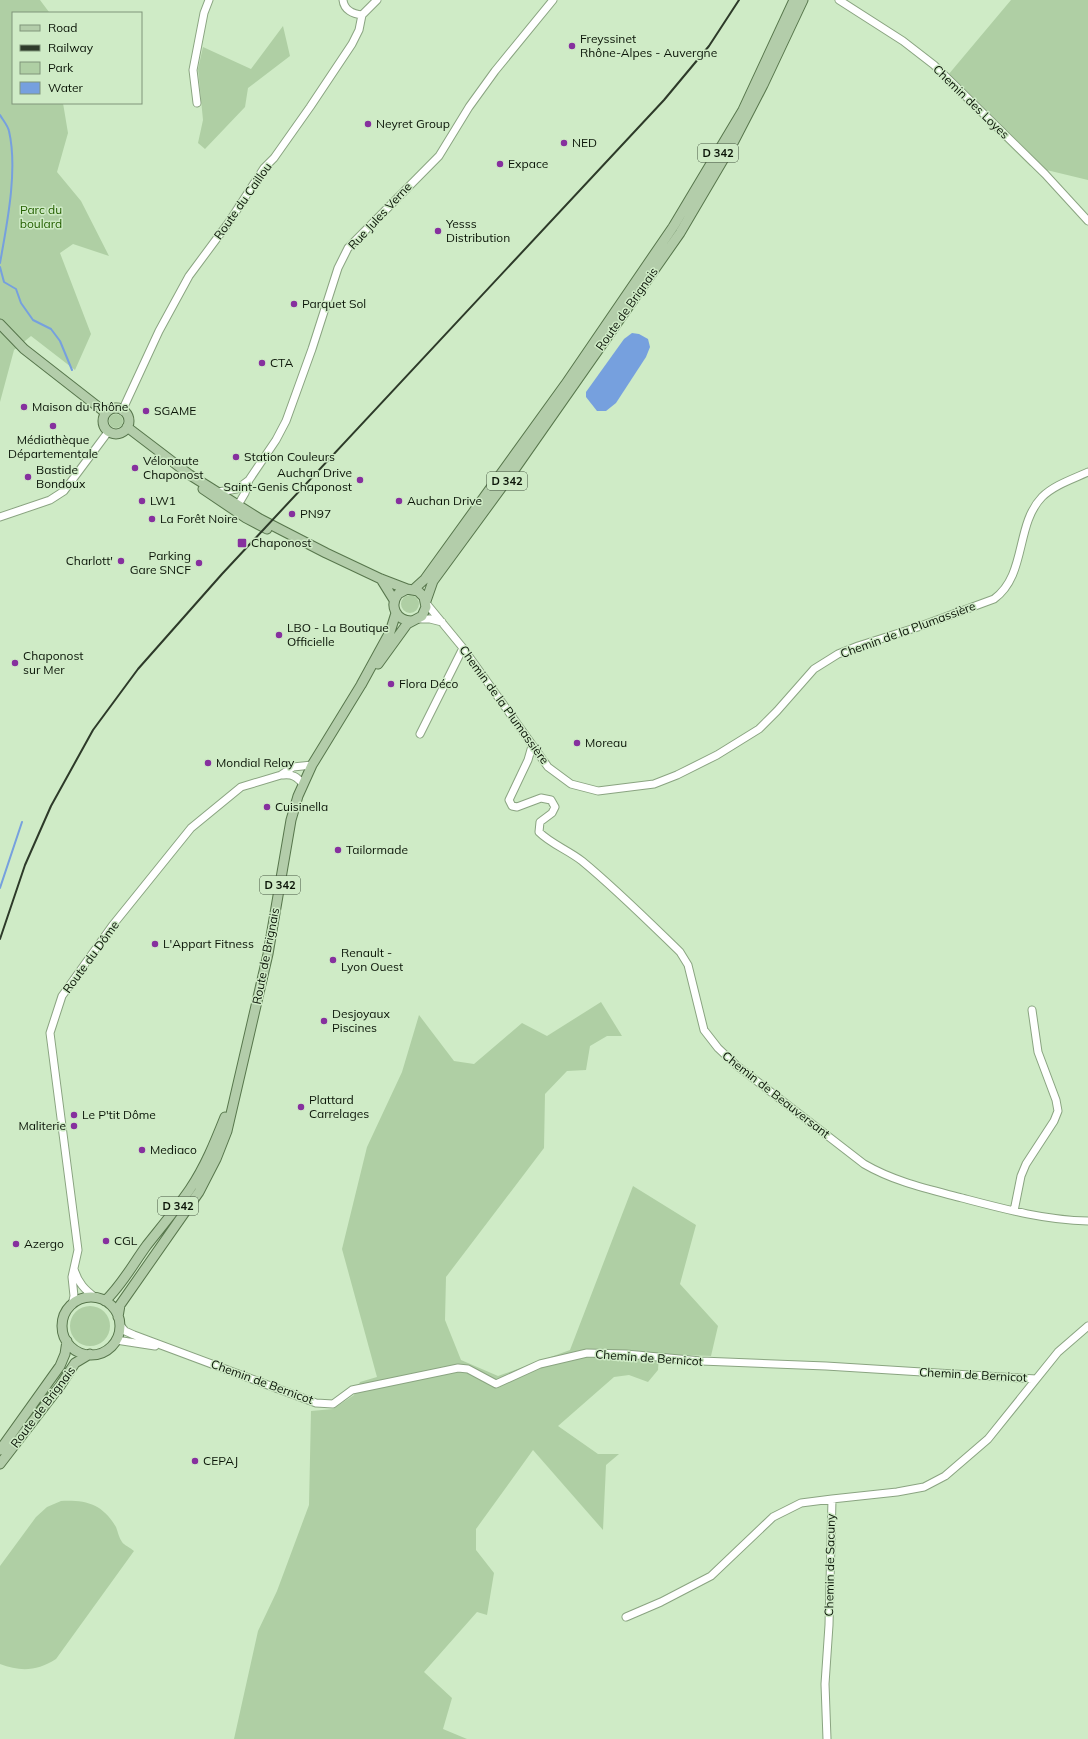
<svg xmlns="http://www.w3.org/2000/svg" width="1088" height="1739" viewBox="0 0 1088 1739" font-family="Mulish,sans-serif">
  <rect width="100%" height="100%" fill="#cfebc6"/>
  <path fill="#afcfa4" d="M0 0H40L49 12 13 13V103H63L68 133 57 172 81 201 109 256 73 244 60 253 91 334 75 370 31 336 14 350 0 402Z
    M1011 0H1088V180L1030 166 943 81Z
    M283 26 290 56 248 88 245 107 205 149 198 143 203 120 198 69 203 47 251 69Z
    M109 421a7 7 0 1 1 14 0a7 7 0 1 1-14 0Z
    M401 604a9 9 0 1 1 18 0a9 9 0 1 1-18 0Z
    M601 1002 622 1036H607L590 1046 586 1070 567 1071 545 1094 544 1148 446 1277 445 1320 461 1360 498 1376 570 1350 633 1186 696 1225 680 1284 718 1326 711 1356 659 1354 658 1370 648 1382 629 1375 614 1377 558 1426 598 1454H619L606 1465 603 1530 533 1450 476 1529V1550L494 1573 487 1615 477 1612 424 1672 452 1698 443 1729 467 1739H234L258 1631 277 1591 309 1505 311 1411 333 1409 354 1395 360 1382 377 1377 342 1249 367 1147 402 1072 419 1015 454 1061 474 1064 522 1023 547 1036Z
    M70 1326a20 20 0 1 1 40 0a20 20 0 1 1-40 0Z
    M61 1501C87 1500 102 1504 116 1527 118 1532 119 1538 122 1542 124 1545 131 1548 134 1551L56 1659C37 1671 21 1672 0 1664V1566L36 1517 47 1507Z"/>
  <path fill="#76a0de" d="M632 333 639 334 648 339 650 347 646 357 616 403 606 411H597L586 397V392L624 339Z"/>
  <g fill="none" stroke-linecap="round" stroke-linejoin="round">
    <path stroke="#76a0de" stroke-width="2" d="M0 115C3 120 8 126 9 131 18 170 7 224 0 263
      M0 267 4 282 16 289 21 303 33 320 51 329 60 341 72 370
      M0 888 22 822"/>
    <g stroke="#8aa481" stroke-width="9">
      <path id="minor" d="M343 0C344 10 353 14 362 15
        M839 0 903 41 934 65 1045 174 1088 221
        M197 103 193 70 204 13 209 0
        M122 411 159 331 189 276 229 222 264 168 274 158 310 107 352 44 359 30 362 15 377 0
        M218 492 237 489 249 480
        M238 505 245 493 249 480 276 440 286 421 312 349 338 268 348 248 439 156 469 107 495 71 553 0
        M0 517 50 500 64 491 108 432
        M426 603 463 648 548 767 571 784 598 791 654 784 677 775 717 755 759 729 777 711 814 669 838 654 858 646 918 627 994 599C1027 575 1015 525 1042 497 1054 485 1073 479 1088 472
        M419 619H430L442 622
        M420 734 463 648
        M532 746 528 760 509 800 512 806 517 807 541 798 551 800 555 807 552 813 540 822 539 832C551 844 568 850 582 861 616 889 648 921 680 952L688 965 704 1030 718 1048 736 1065 864 1164C895 1182 928 1189 962 1198 1004 1209 1044 1220 1088 1221
        M283 775C293 774 297 777 303 784
        M1014 1211 1021 1176 1026 1164 1054 1121 1058 1111 1056 1100 1038 1052 1032 1010
        M74 1269C78 1283 85 1290 96 1298
        M72 1305 74 1296 72 1277 78 1250 50 1033 62 996 112 926 191 828 241 787 281 775 293 767 312 765
        M120 1325 125 1331 134 1335 316 1403 333 1404 352 1390 458 1368 468 1369 496 1384 540 1364 587 1353 626 1354 701 1361 826 1366 1036 1379
        M116 1340 155 1346
        M626 1617 661 1602 711 1576 773 1517 801 1503 832 1499
        M827 1739 825 1684 829 1625 832 1499 897 1492 924 1487 945 1476 988 1439 1058 1352 1088 1326"/>
    </g>
    <g stroke="#57764c" stroke-width="11">
      <path id="major" d="M0 324 24 349 106 413
        M103 421a13 13 0 1 1 26 0a13 13 0 1 1-26 0Z
        M127 427 190 475 260 519 326 553 381 579 407 589
        M203 489 246 518 267 529
        M381 579 394 600
        M414 589 425 579 565 385 673 227 743 110 794 0
        M426 601 433 581 510 476 680 233 733 143 763 85 803 0
        M378 664 407 624 422 616 426 607 424 597 418 591 407 589 398 594C389 606 396 620 411 621
        M62 1326a29 29 0 1 1 58 0a29 29 0 1 1-58 0Z
        M105 1301C122 1285 133 1264 147 1245 162 1226 177 1208 190 1189 205 1167 215 1142 225 1117
        M118 1317 120 1305 199 1192 216 1159 227 1131 268 954 291 820 298 796 312 765 361 685 390 632 396 613
        M0 1450 60 1366 65 1354 67 1341
        M0 1464 60 1386 75 1363 90 1354"/>
    </g>
    <use href="#minor" stroke="#fff" stroke-width="7"/>
    <use href="#major" stroke="#b3cdaa" stroke-width="9"/>
    <path stroke="#2d3a29" stroke-width="2" d="M0 939 25 865 51 806 93 730 138 669 222 574 664 100 709 46 739 0"/>
  </g>
  <g fill="#86309e" stroke="#cfebc6" stroke-width="1.5">
    <circle cx="572" cy="46" r="4"/>
    <circle cx="368" cy="124" r="4"/>
    <circle cx="564" cy="143" r="4"/>
    <circle cx="500" cy="164" r="4"/>
    <circle cx="438" cy="231" r="4"/>
    <circle cx="294" cy="304" r="4"/>
    <circle cx="262" cy="363" r="4"/>
    <circle cx="24" cy="407" r="4"/>
    <circle cx="146" cy="411" r="4"/>
    <circle cx="53" cy="426" r="4"/>
    <circle cx="236" cy="457" r="4"/>
    <circle cx="135" cy="468" r="4"/>
    <circle cx="28" cy="477" r="4"/>
    <circle cx="360" cy="480" r="4"/>
    <circle cx="142" cy="501" r="4"/>
    <circle cx="399" cy="501" r="4"/>
    <circle cx="292" cy="514" r="4"/>
    <circle cx="152" cy="519" r="4"/>
    <rect x="237" y="538" width="10" height="10" rx="2"/>
    <circle cx="121" cy="561" r="4"/>
    <circle cx="199" cy="563" r="4"/>
    <circle cx="279" cy="635" r="4"/>
    <circle cx="15" cy="663" r="4"/>
    <circle cx="391" cy="684" r="4"/>
    <circle cx="577" cy="743" r="4"/>
    <circle cx="208" cy="763" r="4"/>
    <circle cx="267" cy="807" r="4"/>
    <circle cx="338" cy="850" r="4"/>
    <circle cx="155" cy="944" r="4"/>
    <circle cx="333" cy="960" r="4"/>
    <circle cx="324" cy="1021" r="4"/>
    <circle cx="301" cy="1107" r="4"/>
    <circle cx="74" cy="1115" r="4"/>
    <circle cx="74" cy="1126" r="4"/>
    <circle cx="142" cy="1150" r="4"/>
    <circle cx="106" cy="1241" r="4"/>
    <circle cx="16" cy="1244" r="4"/>
    <circle cx="195" cy="1461" r="4"/>
  </g>
  <g text-anchor="middle" stroke-width="3" stroke-linejoin="round" paint-order="stroke">
    <g fill="#cfebc6" stroke="#455440" stroke-width="1">
      <rect x="698" y="144" width="40" height="18" rx="3"/>
      <rect x="487" y="472" width="40" height="18" rx="3"/>
      <rect x="260" y="876" width="40" height="18" rx="3"/>
      <rect x="158" y="1197" width="40" height="18" rx="3"/>
    </g>
    <g font-size="11" font-weight="bold" fill="#0a1407">
      <text x="718" y="157">D 342</text>
      <text x="507" y="485">D 342</text>
      <text x="280" y="889">D 342</text>
      <text x="178" y="1210">D 342</text>
    </g>
    <g font-size="12" fill="#0a1407" stroke="#cfebc6" text-anchor="start">
      <text x="580" y="43">Freyssinet<tspan x="580" dy="14">Rhône-Alpes - Auvergne</tspan></text>
      <text x="376" y="128">Neyret Group</text>
      <text x="572" y="147">NED</text>
      <text x="508" y="168">Expace</text>
      <text x="446" y="228">Yesss<tspan x="446" dy="14">Distribution</tspan></text>
      <text x="302" y="308">Parquet Sol</text>
      <text x="270" y="367">CTA</text>
      <text x="32" y="411">Maison du Rhône</text>
      <text x="154" y="415">SGAME</text>
      <text x="53" y="444" text-anchor="middle">Médiathèque<tspan x="53" dy="14">Départementale</tspan></text>
      <text x="244" y="461">Station Couleurs</text>
      <text x="143" y="465">Vélonaute<tspan x="143" dy="14">Chaponost</tspan></text>
      <text x="36" y="474">Bastide<tspan x="36" dy="14">Bondoux</tspan></text>
      <text x="352" y="477" text-anchor="end">Auchan Drive<tspan x="352" dy="14">Saint-Genis Chaponost</tspan></text>
      <text x="150" y="505">LW1</text>
      <text x="407" y="505">Auchan Drive</text>
      <text x="300" y="518">PN97</text>
      <text x="160" y="523">La Forêt Noire</text>
      <text x="251" y="547">Chaponost</text>
      <text x="191" y="560" text-anchor="end">Parking<tspan x="191" dy="14">Gare SNCF</tspan></text>
      <text x="113" y="565" text-anchor="end">Charlott'</text>
      <text x="287" y="632">LBO - La Boutique<tspan x="287" dy="14">Officielle</tspan></text>
      <text x="23" y="660">Chaponost<tspan x="23" dy="14">sur Mer</tspan></text>
      <text x="399" y="688">Flora Déco</text>
      <text x="585" y="747">Moreau</text>
      <text x="216" y="767">Mondial Relay</text>
      <text x="275" y="811">Cuisinella</text>
      <text x="346" y="854">Tailormade</text>
      <text x="163" y="948">L'Appart Fitness</text>
      <text x="341" y="957">Renault -<tspan x="341" dy="14">Lyon Ouest</tspan></text>
      <text x="332" y="1018">Desjoyaux<tspan x="332" dy="14">Piscines</tspan></text>
      <text x="309" y="1104">Plattard<tspan x="309" dy="14">Carrelages</tspan></text>
      <text x="82" y="1119">Le P'tit Dôme</text>
      <text x="66" y="1130" text-anchor="end">Maliterie</text>
      <text x="150" y="1154">Mediaco</text>
      <text x="114" y="1245">CGL</text>
      <text x="24" y="1248">Azergo</text>
      <text x="203" y="1465">CEPAJ</text>
    </g>
    <g font-size="12" fill="#0a1407" stroke="#cfebc6">
      <text transform="translate(971 102) rotate(44)" y="4">Chemin des Loyes</text>
      <text transform="translate(243 201) rotate(-55)" y="4">Route du Caillou</text>
      <text transform="translate(380 216) rotate(-47)" y="4">Rue Jules Verne</text>
      <text transform="translate(627 309) rotate(-55)" y="4">Route de Brignais</text>
      <text transform="translate(908 630) rotate(-20)" y="4">Chemin de la Plumassière</text>
      <text transform="translate(504 705) rotate(54)" y="4">Chemin de la Plumassière</text>
      <text transform="translate(266 956) rotate(-79)" y="4">Route de Brignais</text>
      <text transform="translate(91 957) rotate(-54)" y="4">Route du Dôme</text>
      <text transform="translate(776 1095) rotate(38)" y="4">Chemin de Beauversant</text>
      <text transform="translate(649 1358) rotate(4)" y="4">Chemin de Bernicot</text>
      <text transform="translate(973 1375) rotate(3)" y="4">Chemin de Bernicot</text>
      <text transform="translate(262 1382) rotate(20)" y="4">Chemin de Bernicot</text>
      <text transform="translate(43 1407) rotate(-53)" y="4">Route de Brignais</text>
      <text transform="translate(830 1565) rotate(-89)" y="4">Chemin de Sacuny</text>
    </g>
    <g font-size="12" fill="#256002" stroke="#cfebc6">
      <text x="41" y="214">Parc du<tspan x="41" dy="14">boulard</tspan></text>
    </g>
  </g>
  <rect x="12" y="12" width="130" height="92" fill="#cfebc6" stroke="#80957a"/>
  <rect x="20" y="25" width="20" height="6" fill="#b3cdaa" stroke="#80957a"/>
  <text x="48" y="32" font-size="12" fill="#0a1407">Road</text>
  <rect x="20" y="45" width="20" height="6" fill="#2d3a29" stroke="#80957a"/>
  <text x="48" y="52" font-size="12" fill="#0a1407">Railway</text>
  <rect x="20" y="62" width="20" height="12" fill="#afcfa4" stroke="#80957a"/>
  <text x="48" y="72" font-size="12" fill="#0a1407">Park</text>
  <rect x="20" y="82" width="20" height="12" fill="#76a0de" stroke="#80957a"/>
  <text x="48" y="92" font-size="12" fill="#0a1407">Water</text>
</svg>
